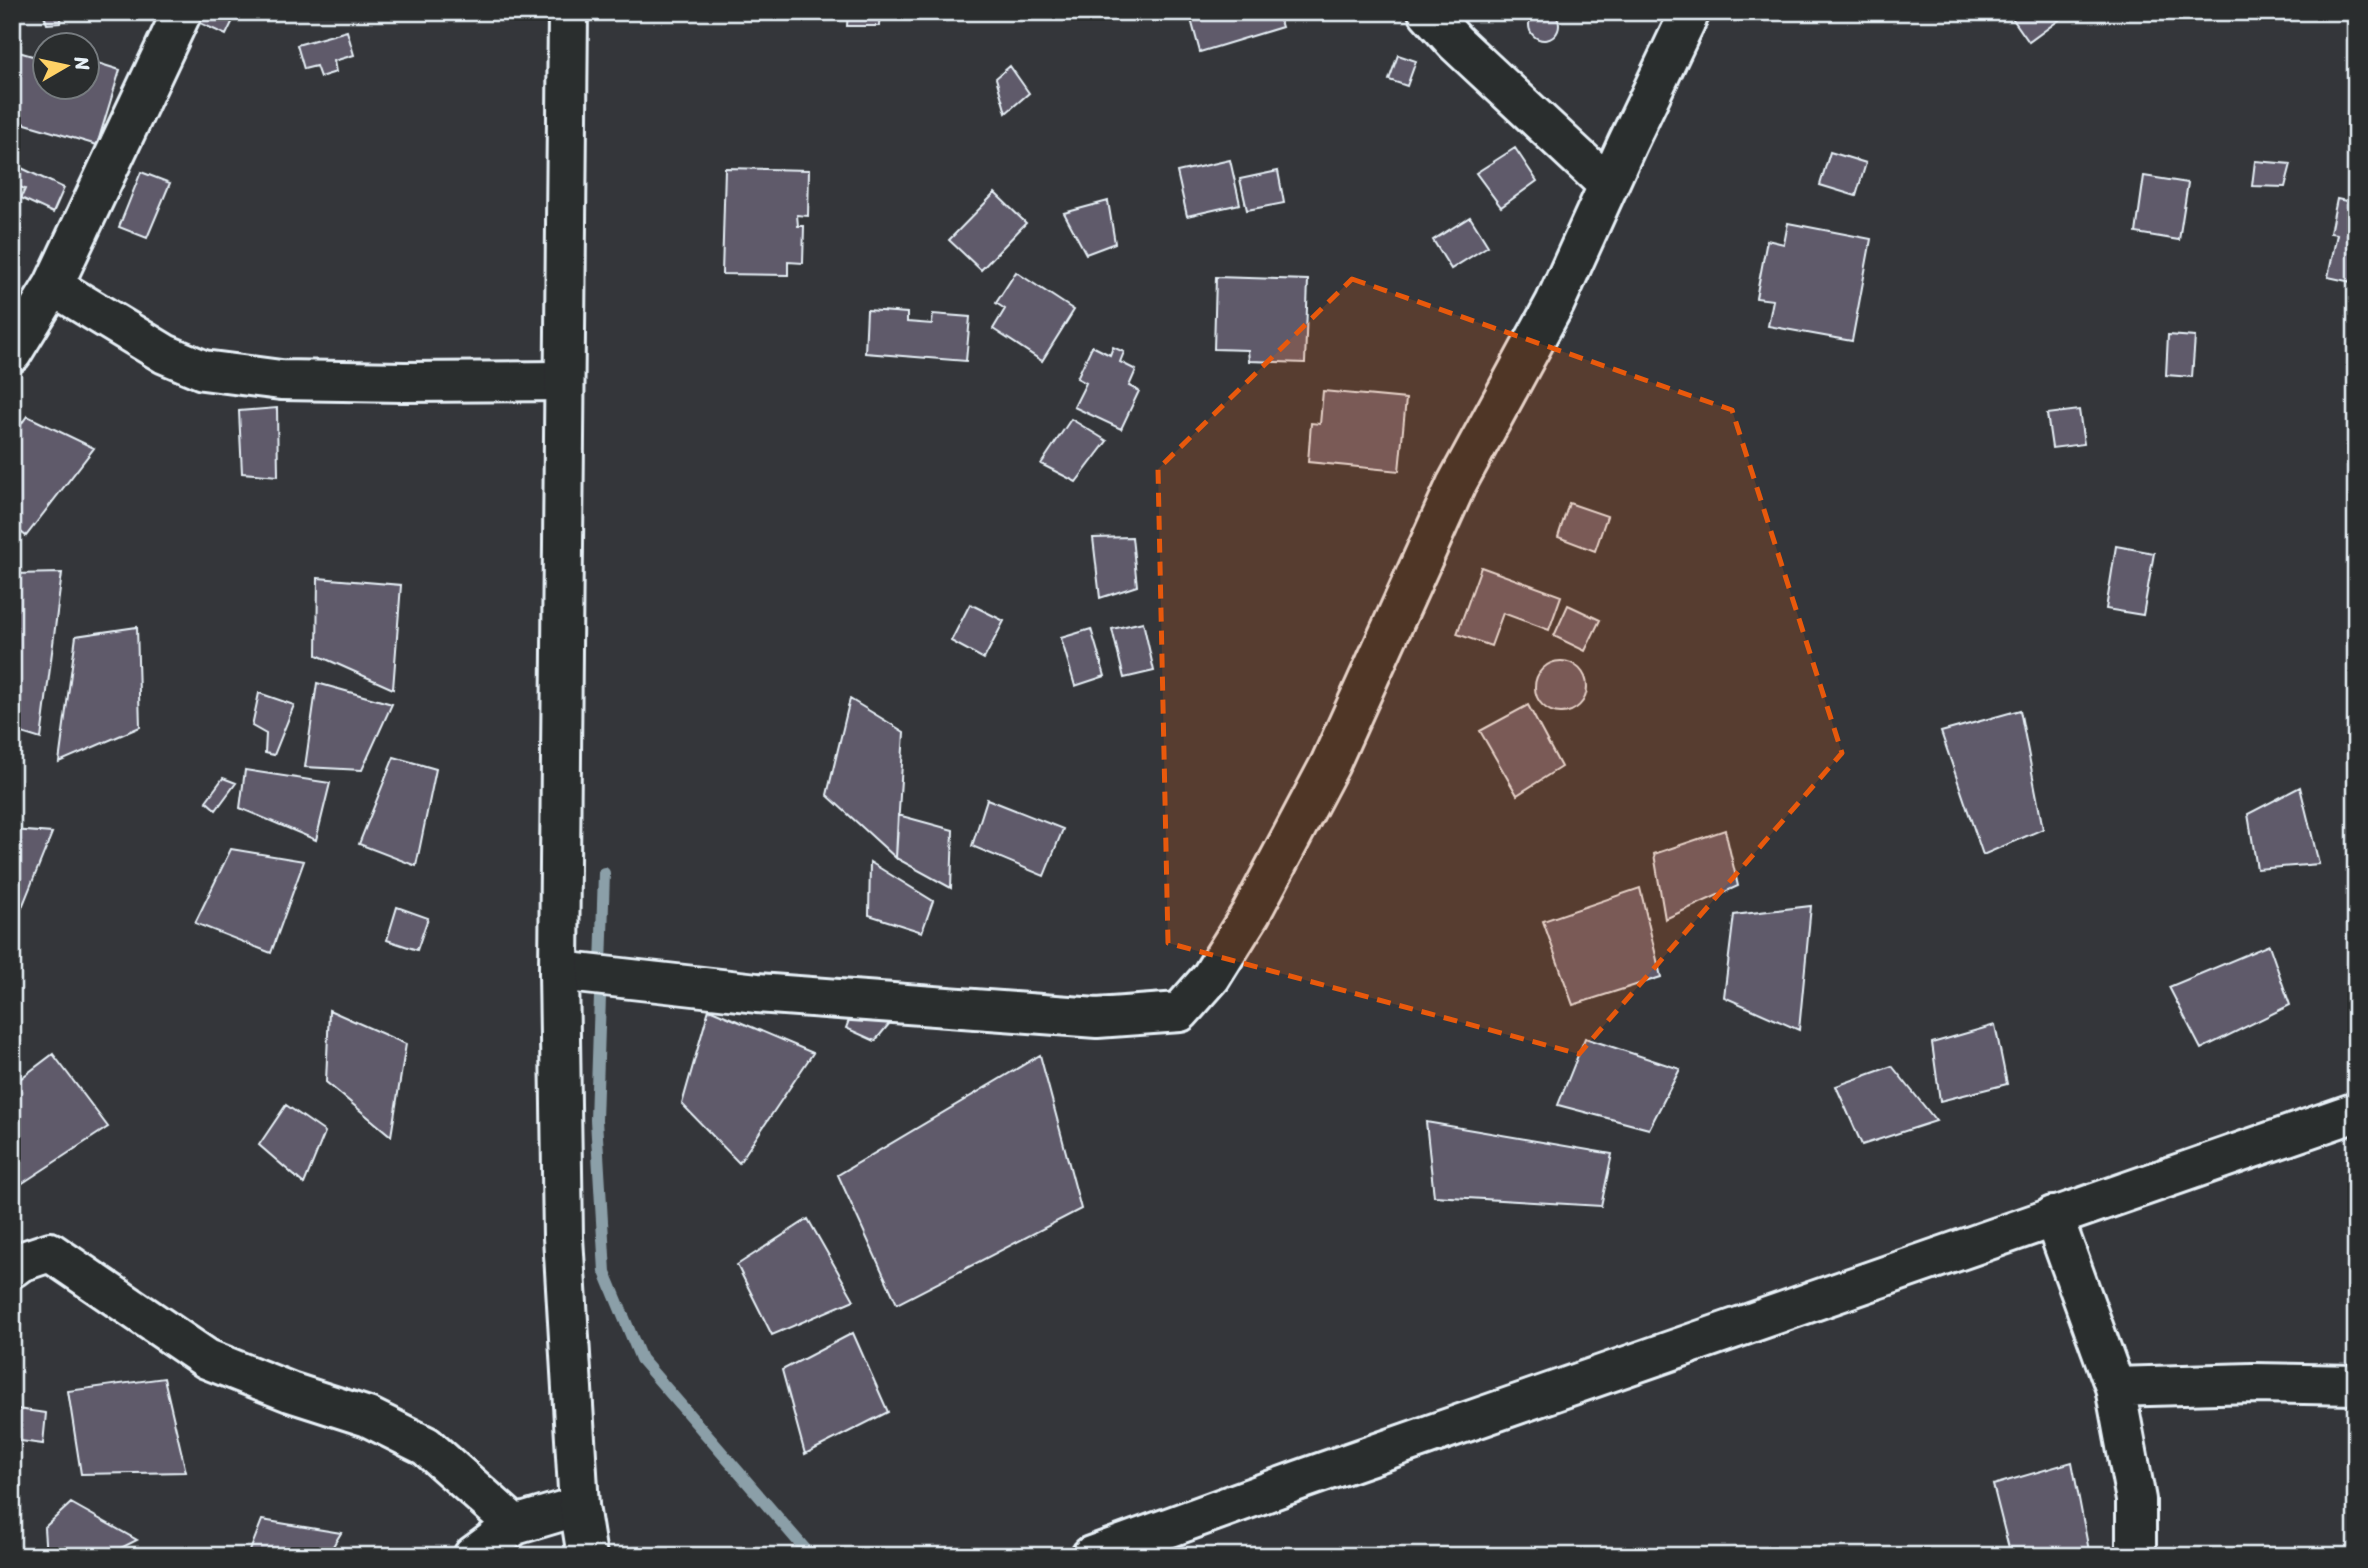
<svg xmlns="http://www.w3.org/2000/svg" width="2368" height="1568" viewBox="0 0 2368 1568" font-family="Sriracha,sans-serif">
  <rect width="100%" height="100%" fill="#34363a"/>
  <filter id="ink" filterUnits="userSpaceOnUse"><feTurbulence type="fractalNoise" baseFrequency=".0143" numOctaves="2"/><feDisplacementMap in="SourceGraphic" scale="14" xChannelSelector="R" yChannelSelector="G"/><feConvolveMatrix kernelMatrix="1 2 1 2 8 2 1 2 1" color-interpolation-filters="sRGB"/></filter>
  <g filter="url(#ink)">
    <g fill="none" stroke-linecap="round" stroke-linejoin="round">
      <path stroke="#8b9fa8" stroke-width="12" d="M604 873 596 1120 605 1272 641 1359 811 1556"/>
    </g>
    <path fill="#5e5a6b" stroke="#e8f1f8" stroke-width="2" d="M1529 25a15 15 0 1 1 30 0a15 15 0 1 1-30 0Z
      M43 12H63L60 23 47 24Z
      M202 12H237L226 35 198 22Z
      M848 12H880L879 26H847Z
      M1189 12H1277L1282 27 1200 52Z
      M2008 12H2070L2029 42Z
      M347 31 354 55 334 61 336 72 320 77 316 66 304 69 297 45Z
      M12 50 46 60V88H88V60L120 70 97 145 12 120Z
      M1398 55 1416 61 1407 86 1389 80Z
      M1010 66 1029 93 1006 113 996 78Z
      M1515 148 1537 181 1501 207 1476 173Z
      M1830 152 1866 163 1856 196 1820 185Z
      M1230 160 1240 204 1187 216 1177 172Z
      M2255 161 2291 164 2285 187 2252 186Z
      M15 165 64 188 53 213 21 198 25 189 12 184V172Z
      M725 168 809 170 808 216 797 215 798 226H804L803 263 788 262V275L722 274Z
      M1278 171 1284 203 1247 210 1240 179Z
      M141 172 170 183 147 238 119 227Z
      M2144 176 2188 183 2179 240 2136 233Z
      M995 193 1026 223 981 270 949 240Z
      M2337 199 2356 203V283L2328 277 2337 234 2330 233Z
      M1108 201 1115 243 1086 254 1064 213Z
      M1470 217 1488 246 1451 269 1433 240Z
      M1788 223 1871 239 1852 341 1768 326 1773 300 1756 298 1767 240 1784 244Z
      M1016 272 1074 310 1042 361 993 329 1005 309 996 303Z
      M1216 277 1308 280 1305 363 1249 361 1248 350 1214 349Z
      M867 310 907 313V322L932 324 933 314 970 317 966 361 865 353Z
      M2168 335 2195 337 2192 377 2166 375Z
      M1092 346 1110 355 1113 347 1124 352 1120 362 1136 370 1129 386 1139 391 1121 429 1074 407 1086 383 1077 378Z
      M1323 391 1406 399 1399 471 1308 462 1311 423 1320 424Z
      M277 408 278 476 242 473 239 411Z
      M2079 410 2084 444 2052 448 2047 414Z
      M27 416 94 448 26 536 12 525V437Z
      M1071 419 1107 441 1076 482 1041 464Z
      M1569 503 1607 516 1595 551 1558 537Z
      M1132 537 1137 586 1100 598 1093 538Z
      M2116 546 2154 553 2143 615 2106 609Z
      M1481 567 1561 596 1549 630 1503 613 1491 646 1457 634Z
      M62 573 41 739 12 730V574Z
      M318 578 401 585 393 689 317 655Z
      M970 604 1004 621 984 659 951 641Z
      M1568 605 1600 620 1585 651 1554 636Z
      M1143 622 1154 671 1124 678 1112 629Z
      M137 627 140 727 59 762 76 636Z
      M1091 629 1105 676 1075 686 1061 638Z
      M1535 687a26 26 0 1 1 52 0a26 26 0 1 1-52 0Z
      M317 683 392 704 362 770 305 767Z
      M259 693 294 705 274 755 265 753 266 734 252 726Z
      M850 699 904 732 896 858 827 795Z
      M1528 705 1561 767 1517 795 1480 731Z
      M2020 710 2043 829 1983 855 1941 732Z
      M394 757 436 769 416 866 359 844Z
      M245 770 330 783 316 840 240 808Z
      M223 778 236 783 216 810 206 801Z
      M2300 787 2319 864 2257 869 2248 814Z
      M987 799 1063 829 1044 876 972 846Z
      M898 815 953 830 951 888 896 858Z
      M12 830 52 833 14 927H12Z
      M1725 830 1738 886 1665 919 1654 854Z
      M231 849 304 861 271 953 195 923Z
      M870 862 933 901 922 932 869 915Z
      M1640 888 1661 977 1573 1005 1543 921Z
      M1811 906 1799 1030 1724 997 1734 915Z
      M397 907 428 918 417 950 387 940Z
      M2269 945 2290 1005 2201 1049 2169 987Z
      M709 1009 813 1053 739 1163 682 1104Z
      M329 1010 406 1044 391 1136 326 1082Z
      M851 1015 894 1018 875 1041 846 1028Z
      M1995 1025 2007 1084 1940 1101 1932 1043Z
      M1585 1038 1680 1069 1649 1129 1558 1105Z
      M53 1054 108 1127 12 1190V1085Z
      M1040 1055 1081 1209 897 1304 838 1175Z
      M1892 1066 1936 1121 1862 1145 1836 1086Z
      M286 1105 325 1132 304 1184 259 1145Z
      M1426 1122 1612 1154 1601 1206 1434 1196Z
      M808 1219 854 1300 772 1335 737 1265Z
      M853 1333 888 1412 805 1454 782 1370Z
      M164 1378 186 1472 81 1474 68 1391Z
      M17 1409 46 1413 43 1444 13 1440Z
      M2072 1462 2090 1556H2011L1993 1485Z
      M71 1503 137 1540 105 1556H46L44 1528Z
      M262 1520 341 1533 327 1556H248Z"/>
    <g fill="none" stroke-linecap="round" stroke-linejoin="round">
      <g stroke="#e8f1f8" stroke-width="44">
        <path id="street" d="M1428 12 1455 42 1608 185
          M53 286 165 354 203 370 281 380 404 382 564 381
          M12 353 53 286 182 12
          M559 971 757 993 1097 1018 1180 1012 1211 977 1251 913 1330 764 1456 485 1555 303 1627 144 1690 12
          M2053 1216 2115 1387 2136 1500V1556
          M12 1268 20 1262 50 1252 207 1359 290 1392 368 1417 426 1446 515 1525
          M2115 1387 2252 1383 2356 1385
          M473 1556 515 1525 579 1506
          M1091 1556 1300 1480 2356 1112"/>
      </g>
      <g stroke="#e8f1f8" stroke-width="44">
        <path id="secondary" d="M568 12 559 971 563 1237 579 1506 587 1556"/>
      </g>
      <use href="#street" stroke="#2a2d2e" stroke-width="38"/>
      <use href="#secondary" stroke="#2a2d2e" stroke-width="38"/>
    </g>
  </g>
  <path fill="#e8590c" fill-opacity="0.2" stroke="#e8590c" stroke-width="5" stroke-dasharray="14 9" stroke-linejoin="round" d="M1352 279 1732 410 1842 753 1579 1054 1168 943 1158 469Z"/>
  <rect width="2368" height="1568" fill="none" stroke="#2a2d2e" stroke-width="42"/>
  <rect x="21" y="21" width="2326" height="1526" fill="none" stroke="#e8f1f8" stroke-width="2.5" filter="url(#ink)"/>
  <g transform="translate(66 66) rotate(81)"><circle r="33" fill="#2a2d2e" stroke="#767b7f" stroke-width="2"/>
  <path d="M0-5L12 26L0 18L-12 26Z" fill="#ffd166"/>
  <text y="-10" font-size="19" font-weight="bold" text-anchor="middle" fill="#e8f1f8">N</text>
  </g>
</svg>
